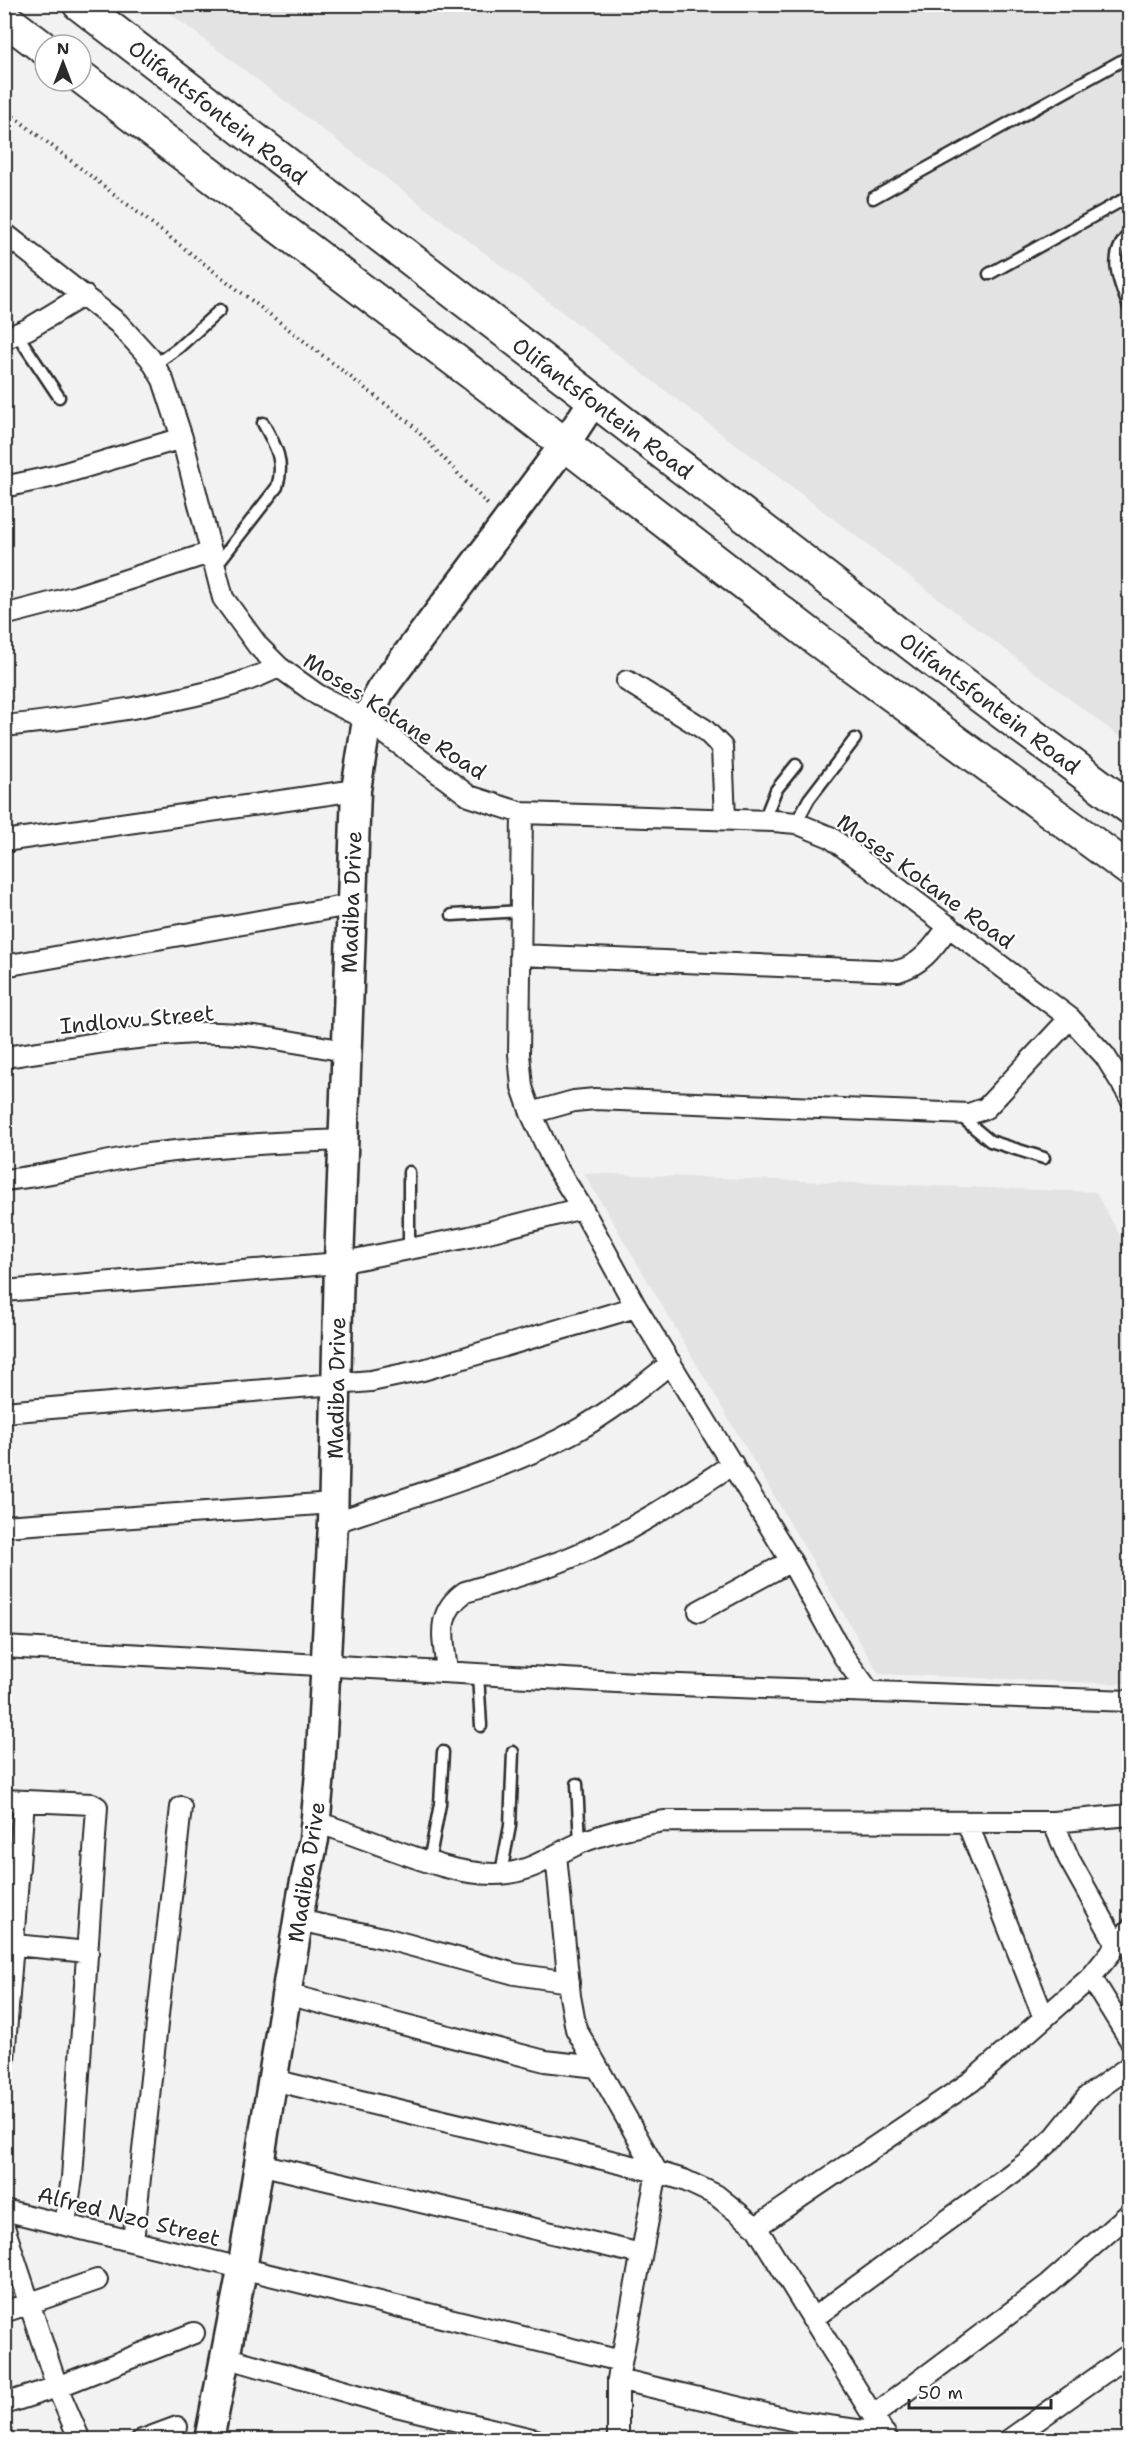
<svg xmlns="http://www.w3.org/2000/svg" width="1134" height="2444" viewBox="0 0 1134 2444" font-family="'Shantell Sans',sans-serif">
  <rect width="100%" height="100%" fill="#f2f2f2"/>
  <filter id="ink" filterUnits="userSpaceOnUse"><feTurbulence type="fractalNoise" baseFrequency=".0167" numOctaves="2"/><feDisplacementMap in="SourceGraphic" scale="12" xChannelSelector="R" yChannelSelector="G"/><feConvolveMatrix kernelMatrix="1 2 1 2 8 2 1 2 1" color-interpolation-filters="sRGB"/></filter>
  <g filter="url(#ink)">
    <path fill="#e3e3e3" d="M159 5H1129V744Z
      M584 1173 1096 1192 1129 1252V1684L879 1674Z"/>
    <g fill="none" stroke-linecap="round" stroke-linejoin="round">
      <g stroke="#2b2b2b" stroke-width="15">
        <path id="lane" d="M873 198 1130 56
          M1130 233C1105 257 1120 283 1130 310
          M989 274 1130 196
          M17 334 59 397
          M154 365 178 348 220 310
          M215 567 277 487C285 462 276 446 263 423
          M764 820 776 790 796 765
          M796 823 809 799 855 739
          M452 915 521 911
          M959 1115 990 1141 1044 1158
          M409 1249V1172
          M478 1674 481 1726
          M577 1784 580 1843
          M429 1862 440 1804 443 1752
          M501 1873 510 1826 513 1752"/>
      </g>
      <g stroke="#2b2b2b" stroke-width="24">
        <path id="street" d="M4 233 118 323 150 358 163 380 182 438 223 598 258 646 279 667 318 695 367 720 469 796 522 813 774 821 796 823 830 837 1070 1018 1105 1056 1130 1097
          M4 339 28 329 84 295
          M4 487 55 476 182 438
          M4 615 77 596 212 552
          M627 681 704 729 722 747 725 819
          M4 726C48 722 90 715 133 708 184 698 231 690 279 667
          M522 813 519 1054 522 1087 531 1113 555 1165 582 1208 636 1307 791 1561 844 1657 869 1691
          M4 841 356 790
          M520 955 898 971C923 964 934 946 949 926
          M4 966 350 905
          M4 1057C68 1048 131 1036 196 1033 245 1031 297 1043 346 1051
          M531 1113 574 1101 595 1099 969 1114 986 1108 1070 1018
          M4 1180C53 1176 100 1161 148 1154 213 1146 279 1142 344 1140
          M4 1291 339 1263 469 1237 582 1208
          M4 1412 371 1381 423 1370 636 1307
          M333 1523C412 1495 501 1472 574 1432 609 1413 640 1388 671 1363
          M4 1526 334 1503
          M699 1611 791 1561
          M4 1647 652 1684 1130 1701
          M447 1672C444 1639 434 1614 465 1592 502 1581 539 1571 574 1556 631 1532 682 1497 733 1464
          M4 1800 92 1804 97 1807 72 2178 65 2223
          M315 1822C373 1838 451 1881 508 1873 534 1870 557 1853 580 1843 607 1832 635 1826 664 1821L1053 1822 1130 1815
          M967 1822 1044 2018
          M1053 1822 1069 1859 1117 1945
          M556 1855 570 1996 576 2029 657 2172 618 2379V2440
          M298 1920 384 1938 515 1974 569 1982
          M4 1944 88 1952
          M1091 1977 1130 2040
          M286 1994 545 2061 597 2067
          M4 2059 24 1801
          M273 2080 657 2172 684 2180 716 2195 756 2227 888 2440
          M259 2164 641 2254
          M4 2210 621 2361
          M4 2227 57 2387 80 2440
          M756 2227 972 2081 1091 1977 1130 1929
          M133 2241 181 1807
          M4 2312 97 2280
          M812 2319 1026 2163 1054 2138 1088 2096 1130 2066
          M225 2357 392 2405 536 2440
          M618 2379 800 2422 885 2434
          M4 2404 57 2387 194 2333
          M874 2415 1049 2284 1130 2213
          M142 2440 177 2427
          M1009 2440 1130 2354"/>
      </g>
      <g stroke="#2b2b2b" stroke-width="33">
        <path id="secondary" d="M209 2440 242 2270 302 1896 314 1839 320 1773 333 1523 339 1263 356 790 367 720 380 691 565 444 594 400"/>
      </g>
      <g stroke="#2b2b2b" stroke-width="36">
        <path id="primary" d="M79 4 940 666 1130 808
          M4 18 45 49
          M81 77 531 418 816 639 1130 870"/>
      </g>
      <path stroke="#2b2b2b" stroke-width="4" stroke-dasharray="1.5 4.5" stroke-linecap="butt" d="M4 109 410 423 490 507"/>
      <use href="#lane" stroke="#fff" stroke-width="10"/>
      <use href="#street" stroke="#fff" stroke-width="20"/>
      <use href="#secondary" stroke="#fff" stroke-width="28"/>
      <use href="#primary" stroke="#fff" stroke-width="32"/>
    </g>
  </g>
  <g text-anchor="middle" stroke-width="4.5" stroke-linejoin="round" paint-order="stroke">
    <g font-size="22" fill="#2b2b2b" stroke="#fff">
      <text transform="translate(218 112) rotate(38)" y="8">Olifantsfontein Road</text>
      <text transform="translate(603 408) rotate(37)" y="8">Olifantsfontein Road</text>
      <text transform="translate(990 703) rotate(37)" y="8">Olifantsfontein Road</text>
      <text transform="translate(395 716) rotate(33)" y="8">Moses Kotane Road</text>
      <text transform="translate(926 881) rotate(36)" y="8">Moses Kotane Road</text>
      <text transform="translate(351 902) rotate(-88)" y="8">Madiba Drive</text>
      <text transform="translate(137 1019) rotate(-5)" y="8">Indlovu Street</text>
      <text transform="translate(336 1388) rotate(-89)" y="8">Madiba Drive</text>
      <text transform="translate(306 1872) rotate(-81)" y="8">Madiba Drive</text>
      <text transform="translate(129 2216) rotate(14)" y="8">Alfred Nzo Street</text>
    </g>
  </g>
  <rect width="1134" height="2444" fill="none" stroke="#fff" stroke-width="24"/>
  <rect x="12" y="12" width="1110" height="2420" fill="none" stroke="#2b2b2b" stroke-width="2" filter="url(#ink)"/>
  <g transform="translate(63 63)"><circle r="28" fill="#ffffff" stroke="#aaaaaa" stroke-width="1.5"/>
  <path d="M0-4.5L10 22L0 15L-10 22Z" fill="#2b2b2b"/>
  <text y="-9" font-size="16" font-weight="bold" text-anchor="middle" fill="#2b2b2b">N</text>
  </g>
  <path d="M909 2399v9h142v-9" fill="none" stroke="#2b2b2b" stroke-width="3"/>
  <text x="918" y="2399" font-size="18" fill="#2b2b2b" stroke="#ffffff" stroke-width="4.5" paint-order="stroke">50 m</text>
</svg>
